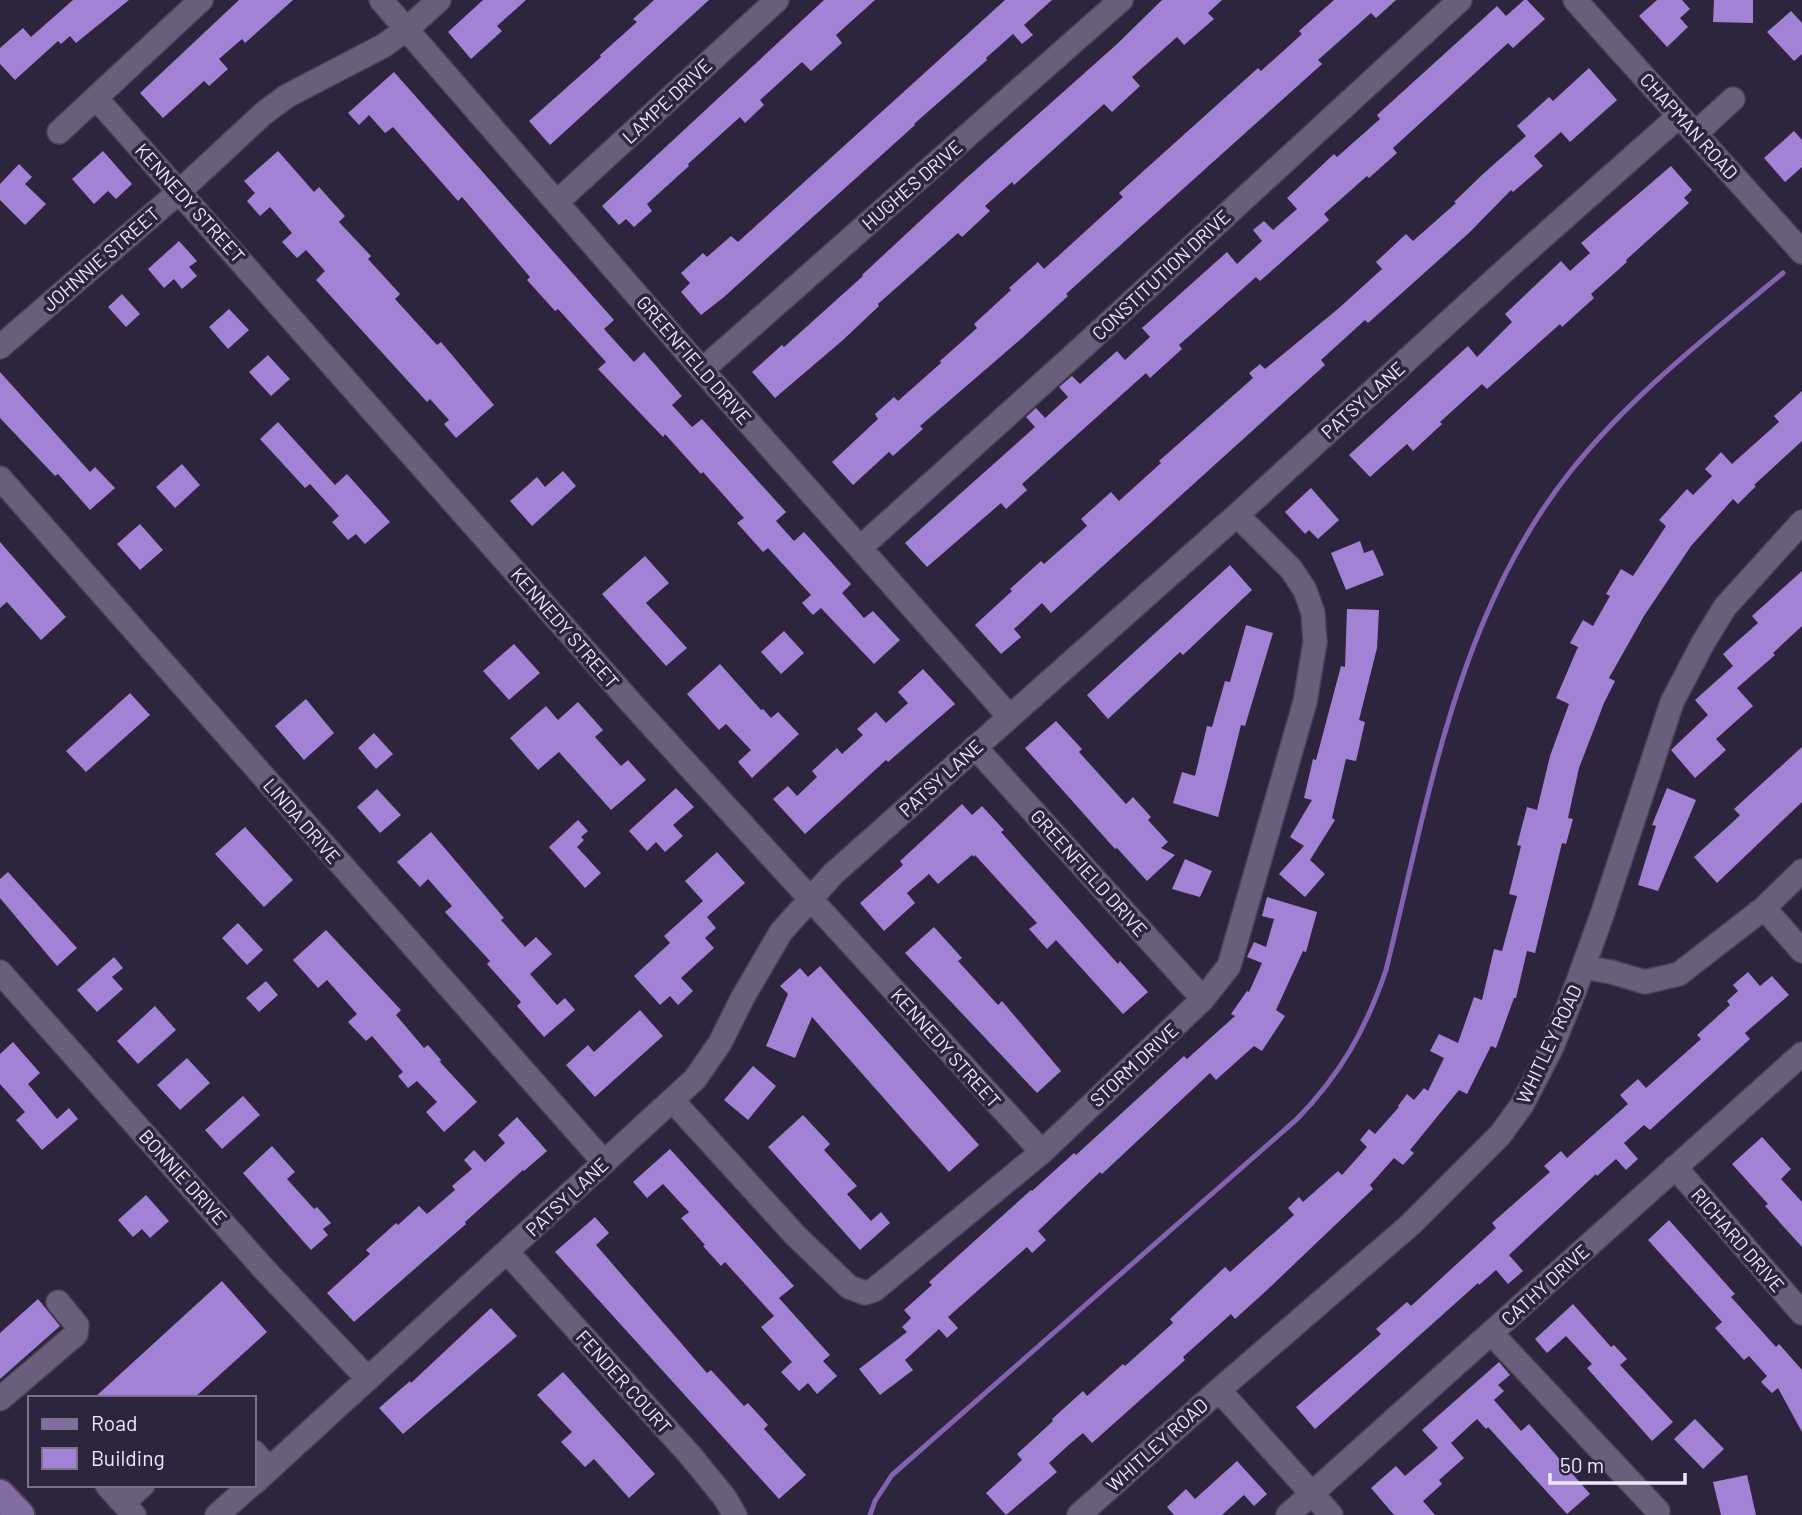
<svg xmlns="http://www.w3.org/2000/svg" width="1802" height="1515" viewBox="0 0 1802 1515" font-family="Barlow,sans-serif">
  <rect width="100%" height="100%" fill="#2d243d"/>
  <g fill="none" stroke-linecap="round" stroke-linejoin="round">
    <path stroke="#8262b1" stroke-width="5" d="M870 1515 875 1501 892 1475 1297 1119C1341 1074 1366 1029 1386 970 1429 798 1457 614 1570 472 1630 396 1709 335 1783 273"/>
  </g>
  <path fill="#a282d4" d="M73 0H129L76 43 70 36 61 44 58 41 15 80 0 64V48L23 28 31 37Z
    M239 0H293L245 43 242 39 219 59 228 69 209 86 204 81 163 118 140 93Z
    M483 0H526L497 26 502 31 471 59 448 32Z
    M654 0H709L550 145 529 121 601 57 600 55 637 22 633 19Z
    M824 0H875L836 35 842 43 811 71 802 62 760 100 764 105 745 123 740 117 688 164 689 166 647 204 652 211 634 227 626 219 619 225 602 206Z
    M1005 0H1052L1024 25 1033 35 1022 44 1013 34 986 58 987 60 914 124 915 125 724 297 701 315 681 292 690 283 681 273 703 253 707 257 731 236 738 242Z
    M1162 0H1222L1208 13 1214 19 1184 45 1177 37 1132 77 1140 86 1112 112 1104 104 1014 185 1012 182 985 206 990 211 962 237 958 233 878 304 879 306 843 340 775 398 752 372 782 345 784 347 863 276 862 275 962 182 1116 45Z
    M1334 0H1396L1376 18 1371 13 1318 60 1322 64 1066 294 1068 296 1022 338 920 426 923 429 893 456 889 452 853 485 832 462 878 419 875 414 894 397 898 401 941 363 940 361 977 328 974 324 1011 290 1009 288 1038 262 1044 269 1123 197 1119 193 1258 68 1261 71 1302 34 1299 31Z
    M1524 0H1527L1545 19 1513 48 1508 43 1393 148 1397 153 1369 178 1367 176 1324 214 1329 220 1260 281 1256 277 1179 345 1182 349 1150 378 1146 373 1022 484 1027 490 1006 509 1001 503 927 567 905 543 1035 427 1026 417 1036 408 1045 418 1068 397 1059 387 1072 376 1080 384 1117 351 1125 360 1150 337 1142 328 1227 252 1237 264 1262 241 1253 230 1264 221 1273 230 1297 209 1287 198 1334 154 1337 157 1380 119 1377 115 1485 17 1497 6 1506 16Z
    M1657 0H1682L1690 9 1680 18 1688 27 1667 47 1639 16Z
    M1714 0H1753V23L1713 22Z
    M1791 11 1802 23V54L1794 61 1767 32Z
    M1589 68 1617 100 1570 142 1561 132 1534 156 1543 166 1513 192 1511 190 1470 232 1403 292 1368 323 1365 320 1321 360 1325 365 1051 613 1042 603 1014 629 1021 637 1001 654 975 625 1012 591 1010 589 1041 561 1044 564 1087 526 1081 519 1111 492 1119 501 1161 463 1159 461 1253 378 1249 373 1260 364 1265 369 1339 308 1382 269 1376 262 1406 234 1413 241 1456 203 1454 202 1483 174 1526 136 1517 126 1549 97 1553 101Z
    M394 72 614 320 604 329 634 362 644 352 682 396 672 405 692 427 702 419 786 512 776 521 794 541 804 532 851 584 842 593 864 618 873 611 900 640 874 664 821 608 813 615 802 603 811 595 768 548 763 552 737 523 744 518 703 472 701 474 665 434 663 437 598 369 606 362 558 309 555 311 527 280 530 277 462 197 458 201 393 127 385 133 369 115 359 125 348 113Z
    M1794 131 1802 140V167L1785 182 1764 158Z
    M103 151 132 184 116 199 108 191 94 204 72 179Z
    M278 151 314 192 319 187 345 216 339 222 371 256 368 259 400 294 395 299 437 345 441 342 494 405 456 438 444 424 449 420 430 399 427 402 316 280 325 271 306 250 297 258 282 242 292 233 270 207 260 216 247 201 255 193 244 181Z
    M19 164 32 177 25 184 46 204 25 225 0 200V184Z
    M1671 166 1692 190 1684 198 1689 203 1626 260 1627 262 1591 294 1594 298 1562 327 1560 324 1487 389 1482 384 1440 422 1442 424 1413 451 1407 444 1370 477 1349 455 1468 346 1477 357 1512 322 1505 314 1561 261 1570 271 1590 253 1581 243Z
    M179 241 197 261 189 267 197 276 182 289 174 279 164 288 148 269Z
    M122 294 140 314 126 327 108 307Z
    M229 309 249 330 228 349 209 327Z
    M268 355 290 379 271 396 249 372Z
    M0 372 90 472 95 467 115 488 90 510 58 474 55 476 0 418Z
    M1802 391V441L1754 485 1756 486 1738 504 1733 499 1691 546 1644 616 1609 678 1615 681 1604 703 1579 768 1568 818 1573 819 1566 844 1562 843 1535 953 1527 951 1516 998H1514L1496 1048 1491 1046 1467 1094 1459 1090 1410 1150 1414 1153 1403 1165 1394 1158 1370 1185 1373 1189 1266 1291 1235 1319 1231 1314 1183 1357 1185 1360 1092 1443 1083 1433 1072 1442 1049 1463 1057 1472 1006 1515 986 1493 1022 1460 1017 1454 1053 1421 1052 1419 1083 1391 1087 1396 1123 1364 1125 1366 1173 1323 1170 1319 1225 1267 1230 1272 1294 1215 1288 1208 1299 1197 1303 1202 1338 1171 1342 1175 1367 1147 1360 1140 1369 1129 1375 1134 1399 1107 1398 1106 1407 1094 1414 1100 1424 1088 1428 1091 1444 1058 1430 1051 1439 1034 1458 1043 1474 997 1482 1000 1494 949 1502 951 1517 896 1509 894 1521 846 1517 845 1527 807 1537 810 1550 756 1569 704 1556 698 1578 647 1570 643 1583 620 1593 626 1610 596 1606 594 1621 569 1633 576 1666 526 1659 520 1687 489 1693 495 1712 476 1705 469 1721 452 1732 464 1779 422 1774 416Z
    M278 422 335 485 347 474 390 522 365 544 356 534 348 540 332 522 339 516 310 484 305 488 260 439Z
    M182 464 200 485 175 508 156 487Z
    M563 471 576 486 532 526 510 501 537 477 545 487Z
    M1311 488 1339 520 1318 539 1309 530 1305 534 1285 512Z
    M140 524 163 550 140 570 117 544Z
    M1360 541 1364 553 1373 550 1384 575 1346 590 1331 553Z
    M0 542 66 617 41 640 7 602 0 608Z
    M645 556 669 583 646 603 687 648 666 666 602 594Z
    M1230 565 1252 590 1183 655 1180 652 1108 719 1087 695Z
    M1802 571V626L1773 653 1775 655 1737 688 1753 706 1716 739 1726 750 1695 778 1671 750 1708 715 1695 700 1733 666 1723 654 1758 623 1752 616Z
    M1347 609 1379 610 1377 648 1359 720 1365 722 1356 761 1346 759 1332 818 1335 820 1310 860 1325 874 1305 897 1279 874 1304 846 1290 837 1312 800 1304 798 1313 759 1316 760 1341 666 1345 667Z
    M1246 625 1273 633 1245 726 1241 725 1218 817 1173 803 1182 772 1195 776 1207 726 1212 727 1225 681 1230 682Z
    M784 631 804 653 781 674 761 652Z
    M514 644 540 673 509 700 483 671Z
    M720 664 761 710 763 709 771 718 778 712 799 734 752 778 738 762 751 750 726 724 719 730 687 694Z
    M923 669 955 704 888 762 886 760 805 834 773 799 788 786 797 796 817 777 812 771 837 748 842 754 863 735 857 729 876 712 886 723 908 703 898 692Z
    M130 693 150 715 86 772 66 751Z
    M306 699 334 733 304 760 275 726Z
    M578 702 603 730 595 737 621 766 628 760 646 780 611 810 559 752 538 770 510 738 546 706 558 720Z
    M1056 721 1082 749 1079 752 1126 804 1133 797 1151 817 1148 820 1168 842 1161 848 1175 855 1147 881 1117 848 1115 849 1025 748Z
    M374 733 393 754 376 769 358 748Z
    M1802 747V802L1717 883 1694 857 1734 821 1740 815 1734 809Z
    M676 788 694 807 673 825 683 836 665 852 656 842 647 851 629 831Z
    M1667 788 1696 800 1658 891 1638 885 1656 826 1652 825Z
    M377 789 401 815 380 833 357 807Z
    M962 804 972 815 982 806 1004 830 1001 832 1093 936 1118 964 1120 961 1148 992 1123 1014 1056 940 1047 949 1029 929 1037 923 975 855 974 857 972 855 938 884 929 874 907 893 915 903 884 931 860 903 903 865 900 861Z
    M578 820 588 831 581 837 584 840 577 847 601 873 585 888 549 847Z
    M245 827 293 880 264 907 215 854Z
    M431 832 504 918 501 920 525 947 536 937 552 954 530 974 557 1005 565 998 575 1010 544 1037 517 1006 521 1002 487 964 490 961 445 912 452 906 428 879 420 887 397 862Z
    M717 852 745 883 707 917 716 928 705 938 714 948 681 978 693 991 678 1005 670 996 660 1005 634 976 670 943 664 936 703 901 685 881Z
    M1185 859 1212 871 1200 897 1172 889Z
    M8 872 77 948 57 966 0 898V879Z
    M1267 897 1317 912 1306 952 1303 951 1276 1010 1285 1016 1262 1051 1254 1046 1216 1080 1210 1073 1102 1174 1100 1172 1038 1231 1046 1240 1032 1253 1027 1247 948 1317 958 1328 947 1338 939 1329 905 1360 913 1370 880 1395 859 1369 907 1332 902 1327 911 1318 904 1310 932 1285 929 1282 1031 1190 1032 1191 1074 1153 1076 1155 1184 1056 1187 1059 1235 1016 1231 1014 1247 991 1249 992 1262 963 1247 957 1254 942 1266 947 1274 919 1262 916Z
    M238 923 263 950 247 965 222 938Z
    M934 927 962 958 958 961 998 1005 1002 1001 1061 1071 1037 1093 905 953Z
    M326 930 401 1010 396 1015 424 1048 428 1045 441 1060 440 1062 477 1102 444 1132 426 1112 437 1102 417 1081 408 1088 398 1076 403 1072 372 1036 366 1041 348 1022 357 1014 327 980 318 988 293 960Z
    M114 957 123 968 112 977 123 989 97 1012 77 990Z
    M820 966 979 1145 949 1172 812 1017 795 1058 766 1046 788 994 780 986 800 968 808 977Z
    M1748 972 1760 986 1772 976 1789 995 1745 1033 1750 1039 1650 1130 1644 1125 1624 1143 1638 1159 1626 1170 1616 1159 1597 1176 1596 1174 1509 1255 1523 1271 1508 1284 1496 1270 1479 1285 1478 1283 1315 1429 1296 1407 1381 1334 1376 1329 1407 1302 1411 1306 1496 1228 1492 1223 1550 1172 1544 1166 1561 1151 1567 1158 1628 1104 1620 1095 1638 1079 1646 1088 1701 1039 1697 1035 1730 1005 1727 1001 1738 991 1733 985Z
    M266 981 278 995 259 1012 246 998Z
    M155 1006 176 1030 138 1064 117 1041Z
    M640 1010 663 1036 595 1097 566 1065 588 1045 594 1052Z
    M13 1042 40 1073 28 1084 57 1119 69 1108 78 1119 42 1150 16 1120 25 1112 0 1084V1054Z
    M187 1058 210 1083 180 1110 157 1085Z
    M753 1066 776 1086 748 1120 724 1100Z
    M243 1096 260 1115 222 1149 205 1130Z
    M803 1115 830 1144 824 1150 857 1186 847 1194 871 1221 881 1212 890 1223 860 1250 768 1147Z
    M517 1117 547 1151 524 1171 523 1170 465 1222 466 1224 354 1322 327 1293 370 1254 366 1250 396 1223 398 1225 419 1206 427 1214 455 1190 452 1186 472 1169 464 1160 474 1150 485 1162 505 1143 498 1135Z
    M1762 1137 1791 1169 1781 1179 1802 1202V1247L1765 1206 1768 1204 1732 1164Z
    M272 1146 295 1172 287 1179 314 1209 317 1207 331 1223 323 1229 328 1235 311 1250 243 1173Z
    M670 1149 794 1286 779 1298 830 1355 823 1361 837 1376 817 1394 808 1383 799 1391 781 1372 792 1362 761 1327 774 1316 725 1262 721 1266 703 1246 705 1245 681 1218 689 1212 663 1184 647 1198 633 1182Z
    M146 1195 169 1221 150 1238 142 1229 133 1237 118 1220Z
    M595 1217 609 1233 596 1245 707 1373 711 1370 744 1406 748 1403 768 1425 764 1429 806 1475 779 1499 555 1252Z
    M1669 1220 1735 1294 1731 1297 1776 1347 1779 1344 1802 1370V1432L1778 1388 1772 1393 1761 1382 1767 1376 1749 1356 1744 1360 1715 1328 1722 1322 1648 1240Z
    M222 1281 267 1332 194 1398H94Z
    M38 1299 60 1326 0 1379V1333Z
    M1573 1304 1611 1347 1614 1345 1627 1359 1620 1365 1673 1422 1652 1441 1587 1368 1592 1364 1566 1336 1547 1353 1535 1339Z
    M491 1308 517 1336 403 1434 379 1408 410 1381 411 1383Z
    M1499 1362 1510 1375 1498 1385 1504 1391 1494 1400 1521 1431 1529 1424 1590 1494 1567 1514 1488 1427 1486 1429 1477 1419 1451 1443 1464 1458 1439 1480 1442 1484 1423 1501 1435 1515H1394L1371 1488 1396 1466 1405 1476 1438 1448 1422 1430Z
    M563 1372 655 1474 629 1498 594 1459 585 1467 561 1442 572 1432 537 1395Z
    M1695 1419 1724 1449 1703 1469 1674 1439Z
    M1237 1461 1267 1494 1254 1506 1244 1495 1222 1515H1174L1167 1507 1186 1489 1195 1499Z
    M1747 1475 1756 1515H1721L1713 1482Z"/>
  <g fill="none" stroke-linecap="round" stroke-linejoin="round">
    <g stroke="#4a4156" stroke-width="26">
      <path id="minor" d="M381 0 702 370 1009 716
        M1575 0 1802 252
        M96 98 633 705 1042 1152
        M59 132 201 0
        M1695 134 1733 99
        M557 202 777 0
        M0 347 180 191 264 113 287 96 383 46 407 29 439 0
        M702 370 1121 0
        M0 478 604 1162
        M860 548 1085 345 1460 0
        M975 747 1203 999
        M1764 908 1802 951
        M1583 967 1611 972 1645 982 1679 974 1764 908 1802 871
        M0 972 264 1269 368 1379
        M672 1100 795 1235 849 1287 865 1293 874 1290 1042 1152 1203 999 1229 966 1305 702 1315 642 1313 613 1305 590 1291 569 1237 515
        M1675 1167 1802 1313
        M507 1252 690 1455 725 1498 735 1515
        M1492 1334 1658 1511
        M1219 1390 1331 1515
        M0 1399 76 1334 77 1325 58 1302
        M254 1452 269 1469
        M254 1483 695 1079 720 1043 743 997 781 932 833 874 1237 515 1512 264 1679 116
        M107 1485 123 1503
        M134 1515 123 1503 143 1485
        M217 1515 251 1485
        M1079 1515 1219 1390 1410 1225 1500 1135 1522 1105 1552 1047 1574 992 1602 915 1672 702 1703 643 1725 607 1802 522
        M1288 1515 1802 1054"/>
    </g>
    <g stroke="#4a4156" stroke-width="32">
      <path id="major" d="M0 1494 20 1515"/>
    </g>
    <use href="#minor" stroke="#695f7c" stroke-width="23"/>
    <use href="#major" stroke="#816da2" stroke-width="28"/>
  </g>
  <g text-anchor="middle" stroke-width="7" stroke-linejoin="round" paint-order="stroke">
    <g font-size="19" fill="#eee8f9" stroke="#2d243d">
      <text transform="translate(667 101) rotate(-43)" y="7">LAMPE DRIVE</text>
      <text transform="translate(1689 126) rotate(48)" y="7">CHAPMAN ROAD</text>
      <text transform="translate(912 185) rotate(-41)" y="7">HUGHES DRIVE</text>
      <text transform="translate(190 203) rotate(48)" y="7">KENNEDY STREET</text>
      <text transform="translate(101 259) rotate(-41)" y="7">JOHNNIE STREET</text>
      <text transform="translate(1161 275) rotate(-43)" y="7">CONSTITUTION DRIVE</text>
      <text transform="translate(694 360) rotate(49)" y="7">GREENFIELD DRIVE</text>
      <text transform="translate(1363 400) rotate(-42)" y="7">PATSY LANE</text>
      <text transform="translate(565 628) rotate(49)" y="7">KENNEDY STREET</text>
      <text transform="translate(941 778) rotate(-42)" y="7">PATSY LANE</text>
      <text transform="translate(302 821) rotate(49)" y="7">LINDA DRIVE</text>
      <text transform="translate(1089 873) rotate(48)" y="7">GREENFIELD DRIVE</text>
      <text transform="translate(1549 1044) rotate(-65)" y="7">WHITLEY ROAD</text>
      <text transform="translate(946 1048) rotate(48)" y="7">KENNEDY STREET</text>
      <text transform="translate(1134 1065) rotate(-43)" y="7">STORM DRIVE</text>
      <text transform="translate(183 1177) rotate(48)" y="7">BONNIE DRIVE</text>
      <text transform="translate(567 1197) rotate(-43)" y="7">PATSY LANE</text>
      <text transform="translate(1738 1240) rotate(49)" y="7">RICHARD DRIVE</text>
      <text transform="translate(1545 1285) rotate(-42)" y="7">CATHY DRIVE</text>
      <text transform="translate(624 1382) rotate(48)" y="7">FENDER COURT</text>
      <text transform="translate(1157 1445) rotate(-42)" y="7">WHITLEY ROAD</text>
    </g>
  </g>
  <rect x="28" y="1396" width="228" height="91" fill="#2d243d" stroke="#7a7288" stroke-width="2"/>
  <rect x="42" y="1419" width="35" height="10" fill="#816da2" stroke="#7a7288" stroke-width="2"/>
  <text x="91" y="1431" font-size="21" fill="#eee8f9">Road</text>
  <rect x="42" y="1448" width="35" height="21" fill="#a282d4" stroke="#7a7288" stroke-width="2"/>
  <text x="91" y="1466" font-size="21" fill="#eee8f9">Building</text>
  <path d="M1550 1473v10h135v-10" fill="none" stroke="#eee8f9" stroke-width="3.5"/>
  <text x="1560" y="1473" font-size="21" fill="#eee8f9" stroke="#2d243d" stroke-width="5" paint-order="stroke">50 m</text>
</svg>
